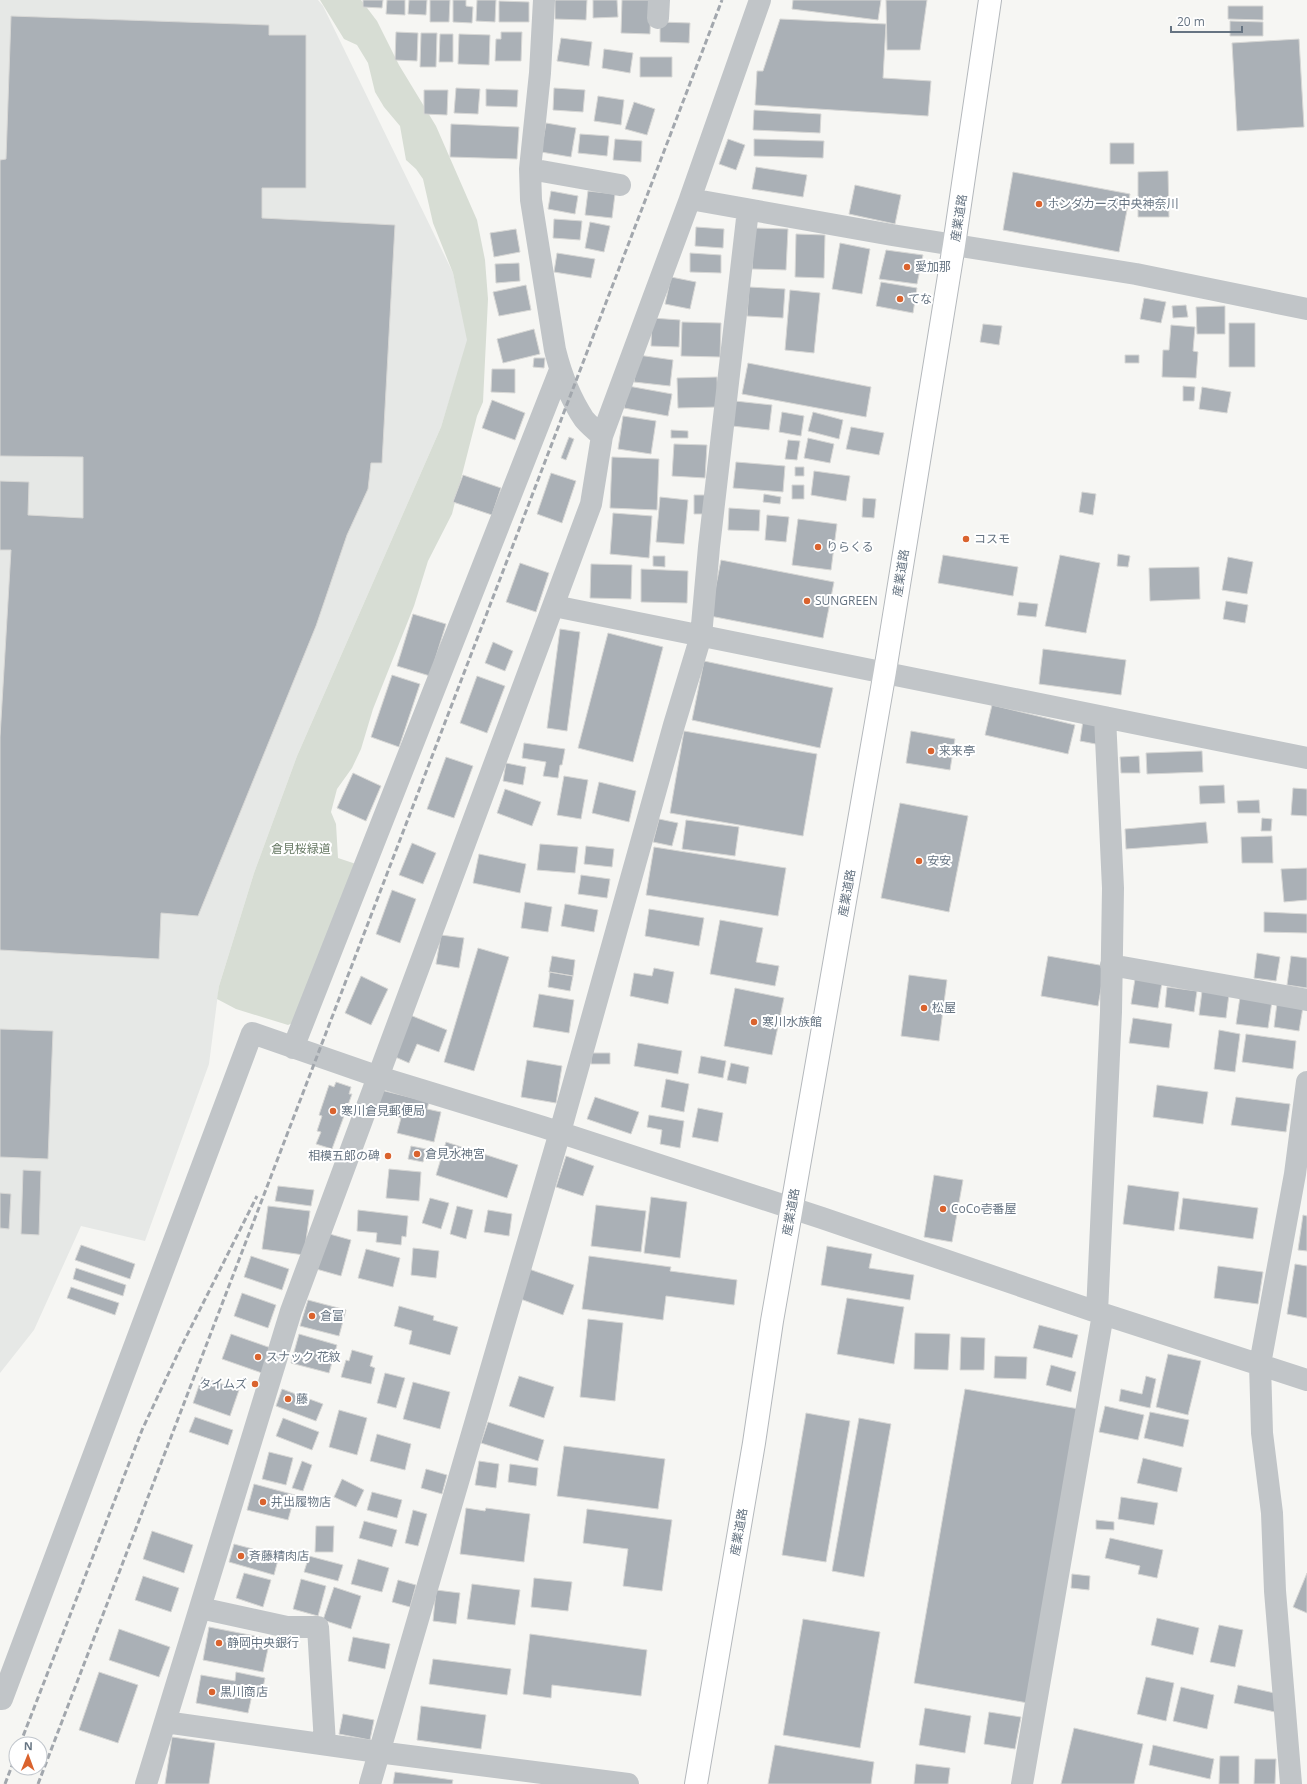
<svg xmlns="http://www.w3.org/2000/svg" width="1307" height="1784" viewBox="0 0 1307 1784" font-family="'Open Sans','Noto Sans JP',sans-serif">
  <rect width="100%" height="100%" fill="#f6f6f3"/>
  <path fill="#e6e8e6" d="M0 0H318L323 6 453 273 468 340 441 427 297 756 254 873 219 986 209 1064 145 1241 81 1226 34 1330 0 1373Z"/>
  <path fill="#d7ddd4" d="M320 0H361L377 21 399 65 436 126 477 220 485 260 488 299 483 402 477 416 452 514 428 561 414 606 373 709 361 749 352 768 337 789 331 812 336 824 338 858 356 864 297 1021 288 1025 236 1009 217 999 219 986 254 873 297 756 441 427 467 340 453 273 433 223 423 179 416 169 406 160 400 126 384 107 375 92 368 63 357 45 344 39Z"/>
  <path fill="#aab0b6" stroke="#d7d7d5" d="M363 0H383L382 8 363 7Z
    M387 0H405V15L386 14Z
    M409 0H427L426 15 408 14Z
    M430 0H450L449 22H430Z
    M453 0H466V6L473 7 472 23 453 22Z
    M477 0H496L495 22 476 21Z
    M555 0H587L586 20 555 19Z
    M593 0H617L618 17 593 18Z
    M622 0H651L650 34 621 33Z
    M793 0H881L878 20 792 9Z
    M886 0H927L920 50H887Z
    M499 1 529 2V22H499Z
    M1228 6H1263V20L1228 19Z
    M11 16 269 25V35H306V188H262V218L395 225 382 463H371L368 489 347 535 316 626 198 916 161 913 159 959 0 950V737L11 550H0V481L29 482 28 515 83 518V457L0 456V160L6 159Z
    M780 19 886 24 883 78 931 81 928 116 755 105 757 71H763Z
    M1230 21 1263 22V36H1230Z
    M660 22 690 23 689 43 660 42Z
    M396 32 418 33 417 61 395 60Z
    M501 32H522L521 61H495L496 39H501Z
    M421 33H437L436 67H420Z
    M440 34H453V62H439Z
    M459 34 490 35 489 65 458 64Z
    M561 38 592 42 589 66 557 61Z
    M1299 39 1304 127 1237 131 1232 43Z
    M604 49 633 53 630 73 602 68Z
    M640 57H672V77H640Z
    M456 88 480 89 478 114 454 113Z
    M554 88 585 90 583 112 553 110Z
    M486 89 518 90 517 107 486 106Z
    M424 90H448L447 115 424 114Z
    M598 96 624 100 621 125 594 121Z
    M634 102 655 109 647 135 625 129Z
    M754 110 821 114 820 133 753 130Z
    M546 123 576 128 571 157 541 152Z
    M451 124 519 127 517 159 450 157Z
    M580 134 609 136 607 156 578 153Z
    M615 139 642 141 641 162 613 160Z
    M728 139 745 145 736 170 719 164Z
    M754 139 824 141 823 158 754 156Z
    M1110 143H1134V164H1110Z
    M756 167 807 175 803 197 752 189Z
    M1168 171 1169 217H1138V172Z
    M1013 172 1130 194 1119 252 1003 230Z
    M855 185 901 195 895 224 849 214Z
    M551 191 578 196 575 214 548 209Z
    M588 191 615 194 612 218 585 215Z
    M554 219 582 221 580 240 553 238Z
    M590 222 610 226 604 252 585 248Z
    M696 227 724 229 723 248 695 246Z
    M754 228 788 229 786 270 752 269Z
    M516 229 520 252 494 257 490 233Z
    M796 234 825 235 824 278 795 277Z
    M840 243 870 249 862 294 832 289Z
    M886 250 923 255 917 284 879 279Z
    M557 253 595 259 591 278 554 272Z
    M690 253 721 255V273L690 272Z
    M519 263 520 281 496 283 495 264Z
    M671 277 696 282 690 309 665 304Z
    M881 282 917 288 913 313 876 306Z
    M526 285 531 310 499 316 493 292Z
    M749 287 785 289 783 318 747 316Z
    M790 290 820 293 814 353 785 350Z
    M1144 298 1166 302 1161 323 1140 319Z
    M1186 305 1188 317 1173 318 1172 306Z
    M1225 306V334H1197L1196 307Z
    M652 318 680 320 679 347 651 346Z
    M682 322 721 323 720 357 681 356Z
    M1229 323H1255V367H1229Z
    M983 324 1002 326 999 345 980 342Z
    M1171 325 1195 327 1193 351 1198 352 1196 378 1162 377 1163 350H1169Z
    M534 329 540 354 503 363 497 339Z
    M638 355 673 360 670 386 634 382Z
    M1125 355H1139V363H1125Z
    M534 358H545L544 368 533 367Z
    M748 363 871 387 866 417 742 394Z
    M492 369H515V393L491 392Z
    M717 377 718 407 678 408 677 378Z
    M628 386 672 394 668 416 624 408Z
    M1183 386 1195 387 1194 401H1183Z
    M1202 387 1231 392 1227 413 1199 409Z
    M492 400 525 413 515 440 482 428Z
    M735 401 772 405 769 430 732 426Z
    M782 412 804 416 801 436 779 432Z
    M813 412 843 420 839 439 808 431Z
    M623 416 656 421 651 454 618 449Z
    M851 427 884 433 879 455 846 449Z
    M671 430 688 431V438H671Z
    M569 437 574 439 566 460 561 458Z
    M808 438 834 444 830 463 804 458Z
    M788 440 800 441 797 460 785 459Z
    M674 444 707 445 705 478 672 476Z
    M612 457 659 459 657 510 610 508Z
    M736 462 785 466 783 492 733 488Z
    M795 467H804V476H795Z
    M814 471 850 476 846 501 811 495Z
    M551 473 576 481 562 523 537 514Z
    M463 475 501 488 492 515 453 502Z
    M792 485H804V499H792Z
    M1082 492 1096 494 1093 515 1079 512Z
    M764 494 781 497 780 504 763 502Z
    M694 495H708V514H694Z
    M660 497 688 500 684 544 656 542Z
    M863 498 876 499 874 518 862 517Z
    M729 508 760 510 759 531 728 530Z
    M613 513 652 516 649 558 610 554Z
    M767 515 789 517 786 542 765 540Z
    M798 519 837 524 831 570 792 565Z
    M1118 554 1130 556 1128 567 1117 566Z
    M943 555 1018 567 1013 596 938 583Z
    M1060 555 1100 563 1086 633 1045 626Z
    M653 556H665V567L653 566Z
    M1228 557 1253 562 1247 594 1222 590Z
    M721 560 834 582 823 638 710 616Z
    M520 563 549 573 536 612 506 602Z
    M591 564 632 565 631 599 590 598Z
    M1199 567 1200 599 1150 601 1149 568Z
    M641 569 688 571 687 603 641 602Z
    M1226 601 1248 605 1245 623 1223 619Z
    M1019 602 1038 604 1036 617 1017 615Z
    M413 614 446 624 430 676 397 666Z
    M560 629 580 632 567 731 547 728Z
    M608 633 663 647 633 762 578 748Z
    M493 642 513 651 505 671 485 663Z
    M1043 649 1126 660 1121 695 1039 684Z
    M704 661 833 688 820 748 692 720Z
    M392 675 420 684 399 747 371 737Z
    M477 676 505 686 487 733 460 723Z
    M992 705 1075 725 1068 754 985 735Z
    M1083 721 1105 725 1101 745 1080 741Z
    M684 731 817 754 803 836 670 813Z
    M911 731 955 739 950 770 906 763Z
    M524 743 565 749 562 765H560L558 778 543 776 546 762 522 758Z
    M1202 751 1203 772 1147 774 1146 753Z
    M1139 756 1140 773H1121L1120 757Z
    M446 757 473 766 454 818 427 809Z
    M506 763 526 767 523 785 503 781Z
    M353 773 381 786 366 821 337 808Z
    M564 776 588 780 581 819 557 815Z
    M599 782 636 791 629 822 592 813Z
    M1224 785 1225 803 1200 804 1199 786Z
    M1293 788 1307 789V816L1291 815Z
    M505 789 541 802 532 826 497 813Z
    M1259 800 1260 813H1238L1237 801Z
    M900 803 968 816 949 912 881 898Z
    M1262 818 1272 819 1271 831H1261Z
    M659 819 678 823 672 846 653 842Z
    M686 820 739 827 735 856 682 849Z
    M1206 822 1208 843 1126 849 1125 829Z
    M1272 836 1273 863H1242L1241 837Z
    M412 843 436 853 423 884 399 875Z
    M540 844 578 847 575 873 537 870Z
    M586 846 614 849 612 867 584 864Z
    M654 847 786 868 778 916 646 895Z
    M479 854 526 864 520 893 473 883Z
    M1307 868V900L1284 902 1281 869Z
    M581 875 610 879 607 898 578 894Z
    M392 890 416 899 400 943 376 934Z
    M525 902 552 907 548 932 521 928Z
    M565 904 598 910 594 932 561 926Z
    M649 909 704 918 699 946 645 936Z
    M1264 912 1307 914V933L1264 932Z
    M720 920 763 928 756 962 779 966 775 986 710 974Z
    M441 935 464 938 459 968 436 964Z
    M478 948 509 957 474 1071 444 1062Z
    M1257 953 1280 957 1276 981 1254 978Z
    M552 956 575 960 573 976 549 972Z
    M1048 956 1105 966 1098 1006 1041 996Z
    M1291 956 1307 958V988L1287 985Z
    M654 968 674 972 668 1004 630 996 634 973 652 976Z
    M550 972 573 976 570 991 548 987Z
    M909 975 947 980 939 1041 901 1036Z
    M361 976 388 989 371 1025 345 1013Z
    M1135 979 1162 982 1158 1008 1131 1004Z
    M1167 987 1197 991 1194 1012 1165 1007Z
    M735 988 784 998 772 1055 724 1046Z
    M1202 991 1229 994 1226 1018 1199 1015Z
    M539 994 574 1000 569 1033 533 1027Z
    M1240 997 1272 1001 1268 1028 1236 1024Z
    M1277 1003 1303 1007 1299 1031 1274 1027Z
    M410 1015 447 1030 439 1052 417 1044 409 1063 393 1056Z
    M1133 1018 1172 1024 1169 1048 1129 1043Z
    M0 1029 53 1031 48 1159 0 1157Z
    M1219 1030 1240 1034 1235 1072 1214 1069Z
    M1246 1034 1296 1041 1293 1069 1242 1062Z
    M638 1043 682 1051 678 1074 634 1066Z
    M591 1053H610V1064H591Z
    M701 1056 726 1061 723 1078 698 1073Z
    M527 1060 562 1066 556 1103 521 1097Z
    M731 1063 749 1067 746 1084 727 1080Z
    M666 1079 689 1084 684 1112 661 1107Z
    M336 1082 351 1087 349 1094H352L332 1149 316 1144 321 1132 317 1131 322 1116 319 1115 329 1085 334 1087Z
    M1157 1085 1208 1092 1203 1124 1153 1117Z
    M381 1090 429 1102 427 1109 441 1112 434 1142 397 1133 401 1118 375 1111Z
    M595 1097 639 1112 631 1134 587 1119Z
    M1236 1097 1290 1104 1286 1132 1231 1125Z
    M698 1108 723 1113 718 1142 692 1137Z
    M649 1115 684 1121 680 1148 660 1144 662 1130 647 1127Z
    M446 1142 518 1165 507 1198 436 1175Z
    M411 1146 426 1149 423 1162 408 1159Z
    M566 1156 594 1166 583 1196 556 1187Z
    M389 1169 421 1172 419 1201 386 1198Z
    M23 1170 41 1171 39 1235 21 1234Z
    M934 1175 963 1180 952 1242 924 1237Z
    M1128 1185 1179 1192 1174 1231 1123 1224Z
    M278 1186 314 1190 311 1206 275 1201Z
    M0 1193 11 1194 9 1229 0 1228Z
    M651 1197 687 1202 680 1258 644 1253Z
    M430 1198 449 1203 441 1229 422 1223Z
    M1183 1198 1258 1208 1253 1239 1179 1229Z
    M596 1205 646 1211 641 1252 591 1246Z
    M268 1206 310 1211 304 1255 262 1249Z
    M457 1206 473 1210 466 1239 450 1234Z
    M358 1210 408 1216 406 1237 402 1236 401 1245 376 1242 377 1233 357 1231Z
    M488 1210 512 1214 509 1236 484 1232Z
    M1303 1215 1307 1216V1251L1298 1250Z
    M326 1233 351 1240 341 1276 316 1269Z
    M81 1245 135 1264 130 1279 75 1260Z
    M827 1246 872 1254 869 1268 914 1275 910 1300 821 1285Z
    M413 1248 439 1251 436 1278 411 1275Z
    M366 1249 400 1258 393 1287 358 1278Z
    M251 1256 289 1269 282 1290 244 1277Z
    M589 1256 671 1267 670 1271 737 1280 734 1305 666 1296 663 1320 582 1309Z
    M1295 1264 1307 1266V1318L1287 1314Z
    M1218 1266 1263 1272 1258 1304 1214 1298Z
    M76 1268 126 1285 123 1296 73 1279Z
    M529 1269 574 1285 563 1315 518 1298Z
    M71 1287 119 1303 115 1315 67 1298Z
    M242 1293 276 1305 268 1328 234 1316Z
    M847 1298 904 1307 894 1364 837 1354Z
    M308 1300 346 1310 339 1336 300 1326Z
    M399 1306 434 1316 433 1320 458 1327 450 1355 409 1344 412 1331 394 1326Z
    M588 1319 623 1323 615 1401 580 1397Z
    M1039 1325 1078 1335 1072 1358 1033 1348Z
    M915 1333 950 1334 948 1370 914 1369Z
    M231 1334 271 1348 262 1373 222 1359Z
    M299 1334 337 1345 329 1373 291 1363Z
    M961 1337 985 1338 984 1370H960Z
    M352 1350 373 1356 370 1366 375 1368 371 1384 341 1377 346 1360 349 1361Z
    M1168 1354 1201 1361 1188 1415 1156 1407Z
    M995 1356 1027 1357 1026 1379 994 1378Z
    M1051 1365 1076 1372 1071 1392 1046 1385Z
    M385 1373 405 1378 396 1408 377 1403Z
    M519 1376 554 1387 544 1418 509 1406Z
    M1146 1376 1156 1379 1150 1408 1119 1401 1121 1389 1142 1394Z
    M202 1377 239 1390 230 1416 193 1403Z
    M413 1382 450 1392 440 1429 403 1419Z
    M282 1389 323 1404 316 1421 276 1406Z
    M965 1389 1079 1409 1028 1703 914 1683Z
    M1105 1406 1144 1415 1138 1440 1099 1432Z
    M339 1410 367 1418 357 1455 329 1447Z
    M1150 1412 1189 1420 1183 1447 1144 1438Z
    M806 1413 850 1421 826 1562 782 1555Z
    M195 1417 233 1430 228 1445 189 1432Z
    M283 1418 319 1432 312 1450 276 1436Z
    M859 1418 891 1424 864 1577 832 1571Z
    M488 1422 544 1440 538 1461 481 1443Z
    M377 1434 411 1444 405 1470 370 1461Z
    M564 1446 665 1459 658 1509 557 1496Z
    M269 1452 293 1458 286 1485 262 1479Z
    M1143 1458 1182 1468 1177 1492 1137 1483Z
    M302 1461 312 1465 303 1491 292 1488Z
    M479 1461 499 1464 496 1488 475 1485Z
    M510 1464 538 1468 536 1486 508 1482Z
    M426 1469 447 1475 442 1494 421 1488Z
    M342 1479 364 1490 356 1507 334 1497Z
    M254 1484 295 1495 288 1520 247 1510Z
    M372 1492 402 1500 397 1518 367 1510Z
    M1121 1497 1158 1503 1154 1525 1118 1519Z
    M466 1508 485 1511 486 1508 530 1514 524 1562 460 1554Z
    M587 1509 672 1520 662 1591 623 1586 628 1549 583 1543Z
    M413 1510 427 1514 418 1546 405 1543Z
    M1096 1520 1114 1522V1530L1096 1529Z
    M364 1521 397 1530 392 1547 359 1538Z
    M316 1526H334L333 1552H315Z
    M152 1531 193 1545 184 1573 143 1559Z
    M1110 1538 1163 1550 1157 1578 1138 1574 1140 1566 1105 1558Z
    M234 1544 279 1556 274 1575 229 1562Z
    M309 1556 343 1565 338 1581 304 1572Z
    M358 1559 389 1568 382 1592 351 1584Z
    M244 1573 271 1580 263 1607 236 1598Z
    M1307 1573V1613L1293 1607Z
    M1072 1574 1090 1576 1089 1590 1071 1588Z
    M143 1576 179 1588 171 1612 135 1600Z
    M534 1578 572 1582 568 1611 531 1607Z
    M301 1579 326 1586 318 1616 293 1609Z
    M398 1580 416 1585 410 1607 392 1602Z
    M472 1584 520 1590 515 1625 467 1619Z
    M334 1587 361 1596 351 1629 323 1620Z
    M436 1590 460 1593 456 1624 433 1621Z
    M1157 1618 1199 1628 1193 1655 1151 1645Z
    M803 1619 880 1632 860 1748 783 1735Z
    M1219 1625 1243 1630 1235 1667 1210 1662Z
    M209 1627 270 1639 263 1672 203 1660Z
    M119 1629 170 1647 159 1677 109 1660Z
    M530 1634 647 1650 641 1696 552 1685 551 1698 523 1694Z
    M353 1637 390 1644 385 1669 348 1661Z
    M433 1659 511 1669 507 1695 429 1684Z
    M99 1672 138 1685 118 1743 79 1730Z
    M236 1672 265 1678 261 1697 252 1695 248 1713 196 1703 201 1675 235 1681Z
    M1146 1677 1174 1683 1166 1721 1137 1714Z
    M1238 1685 1279 1694 1275 1712 1234 1703Z
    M1181 1687 1214 1695 1207 1729 1173 1721Z
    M421 1706 486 1715 481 1749 417 1740Z
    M925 1708 971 1716 965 1753 919 1745Z
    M989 1712 1021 1717 1015 1749 984 1744Z
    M343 1714 374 1720 370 1740 339 1734Z
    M1074 1728 1143 1744 1134 1784H1061Z
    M172 1737 215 1743 209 1784H165Z
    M775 1745 874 1762 871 1784H768Z
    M1153 1745 1214 1759 1210 1779 1149 1765Z
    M1220 1756H1239V1784H1219Z
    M1255 1759H1276L1275 1784H1254Z
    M916 1764 950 1768 948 1784H914Z
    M395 1772 453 1780 452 1784H393Z"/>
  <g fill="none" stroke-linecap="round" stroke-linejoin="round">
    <g stroke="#b4b8bc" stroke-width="24">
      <path id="major" d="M696 1784 754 1443 772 1321 885 671 954 245 990 0"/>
    </g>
    <path stroke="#c1c5c8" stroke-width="22" d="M544 0 540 73 530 169 531 200 555 350C561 374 570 398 584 419 589 425 596 431 602 436
      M760 0 690 199 892 235 1136 274 1307 309
      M658 18 659 0
      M530 169 620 185
      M554 606 1307 758
      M1111 965 1307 1000
      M293 1048 560 370
      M1097 1312 1111 1012 1113 888 1105 717
      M200 1608 287 1627H318L325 1744
      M0 1699H2L252 1033 379 1077 543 1127 822 1218 1097 1312 1307 1380
      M165 1722 378 1752 628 1784
      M146 1784 291 1311 591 504 602 436 690 199
      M370 1784 560 1132 674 725 701 636 709 547 748 210
      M1022 1784 1103 1314
      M1291 1784 1275 1591 1272 1513 1262 1433 1260 1364 1295 1174 1307 1082"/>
    <use href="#major" stroke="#fff" stroke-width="22"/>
    <path stroke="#a2a7ad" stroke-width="3" stroke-dasharray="6 3" stroke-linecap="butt" d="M20 1744 142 1430 180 1349 257 1196
      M5 1784 16 1755
      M38 1784 722 0"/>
  </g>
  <g fill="#da632e" stroke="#fff" stroke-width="1.5">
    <circle cx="1039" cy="204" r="4"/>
    <circle cx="907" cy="267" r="4"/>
    <circle cx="900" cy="299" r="4"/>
    <circle cx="966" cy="539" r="4"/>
    <circle cx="818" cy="547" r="4"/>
    <circle cx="807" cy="601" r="4"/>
    <circle cx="931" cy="751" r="4"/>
    <circle cx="919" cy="861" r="4"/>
    <circle cx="924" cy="1008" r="4"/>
    <circle cx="754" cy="1022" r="4"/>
    <circle cx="333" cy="1111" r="4"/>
    <circle cx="417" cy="1154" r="4"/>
    <circle cx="388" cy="1156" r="4"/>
    <circle cx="943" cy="1209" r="4"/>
    <circle cx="312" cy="1316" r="4"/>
    <circle cx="258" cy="1357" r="4"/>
    <circle cx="255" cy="1384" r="4"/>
    <circle cx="288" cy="1399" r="4"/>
    <circle cx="263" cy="1502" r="4"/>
    <circle cx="241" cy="1556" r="4"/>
    <circle cx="219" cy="1643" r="4"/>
    <circle cx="212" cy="1692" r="4"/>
  </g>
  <g text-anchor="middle" stroke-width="4" stroke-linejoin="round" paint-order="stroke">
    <g font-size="12" fill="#667482" stroke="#fff" text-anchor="start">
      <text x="1047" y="208">ホンダカーズ中央神奈川</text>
      <text x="915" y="271">愛加那</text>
      <text x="908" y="303">てな</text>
      <text x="974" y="543">コスモ</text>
      <text x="826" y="551">りらくる</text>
      <text x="815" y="605">SUNGREEN</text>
      <text x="939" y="755">来来亭</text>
      <text x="927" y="865">安安</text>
      <text x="932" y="1012">松屋</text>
      <text x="762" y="1026">寒川水族館</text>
      <text x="341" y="1115">寒川倉見郵便局</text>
      <text x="425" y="1158">倉見水神宮</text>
      <text x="380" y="1160" text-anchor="end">相模五郎の碑</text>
      <text x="951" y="1213">CoCo壱番屋</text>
      <text x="320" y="1320">倉富</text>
      <text x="266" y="1361">スナック 花紋</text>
      <text x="247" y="1388" text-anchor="end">タイムズ</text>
      <text x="296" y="1403">藤</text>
      <text x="271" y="1506">井出履物店</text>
      <text x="249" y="1560">斉藤精肉店</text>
      <text x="227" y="1647">静岡中央銀行</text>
      <text x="220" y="1696">黒川商店</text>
    </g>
    <g font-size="12" fill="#667482" stroke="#fff">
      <text transform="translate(959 218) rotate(-81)" y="4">産業道路</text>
      <text transform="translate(901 573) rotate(-81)" y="4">産業道路</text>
      <text transform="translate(847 893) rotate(-80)" y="4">産業道路</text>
      <text transform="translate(791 1212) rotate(-80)" y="4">産業道路</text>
      <text transform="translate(739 1532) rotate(-80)" y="4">産業道路</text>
    </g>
    <g font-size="12" fill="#687a65" stroke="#fff">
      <text x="301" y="853">倉見桜緑道</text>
    </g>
  </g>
  <g transform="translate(28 1756) rotate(1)"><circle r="19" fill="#ffffff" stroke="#c2c7cd"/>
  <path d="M0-3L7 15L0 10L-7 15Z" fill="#da632e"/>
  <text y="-6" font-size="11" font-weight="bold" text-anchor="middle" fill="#667482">N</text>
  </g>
  <path d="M1171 26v6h71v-6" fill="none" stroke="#667482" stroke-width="2"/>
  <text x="1177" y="26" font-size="12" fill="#667482" stroke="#ffffff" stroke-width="3" paint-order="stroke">20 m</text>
</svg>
